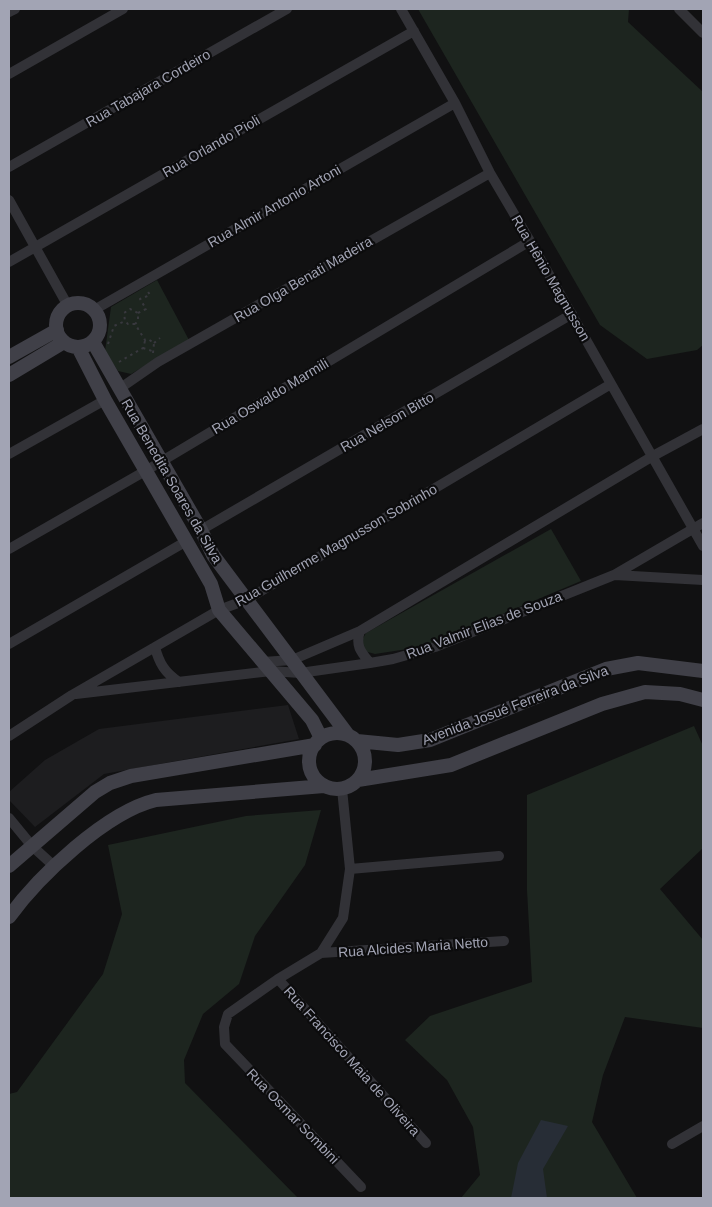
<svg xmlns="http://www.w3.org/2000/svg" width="712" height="1207" viewBox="0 0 712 1207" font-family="Arial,sans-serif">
  <rect width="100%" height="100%" fill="#111112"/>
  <path fill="#1d1d1f" d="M288 705 299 739 104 774 35 827 9 800V792L45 760 99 729Z"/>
  <path fill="#1d251f" d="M418 9H629L628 22 703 92V345L697 350 647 359 600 325Z
    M157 280 189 340 131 374 118 371 105 351 111 307Z
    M551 529 581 581 427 646 375 654 364 651 362 640 366 633Z
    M694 726 703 746V848L660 889 703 940V1028L625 1017 603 1075 592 1122 637 1198H461L480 1175 473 1127 447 1080 405 1040 430 1016 532 982 527 890V795Z
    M321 810 305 865 255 936 239 984 203 1014 184 1060 185 1083 298 1198H9V1094L17 1092 103 974 122 914 108 845 246 816Z"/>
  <path fill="#272d36" d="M541 1120 568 1126 543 1169 547 1198H511L518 1163Z"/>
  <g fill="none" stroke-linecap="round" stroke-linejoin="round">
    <path stroke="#38383e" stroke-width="2" stroke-dasharray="2.5 4" stroke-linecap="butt" d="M138 313 146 309 140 299 150 295 147 290
      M135 324H128L125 321 124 313 130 309 138 313V321L135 324 145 340 148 339 154 343 153 353
      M154 343 160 338
      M108 344 114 326 125 321
      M143 348 152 351
      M119 362 143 348 145 341"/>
    <path stroke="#323237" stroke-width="10" d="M401 9 455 103 490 173 530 241 703 546
      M679 9 703 33
      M9 12 15 9
      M9 74 123 9
      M9 167 287 9
      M9 200 68 306
      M9 262 414 31
      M94 310 455 103
      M119 389 158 362 490 173
      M9 454 105 400
      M201 530 572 314
      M9 549 147 470 530 241
      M615 575 703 580
      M360 631C355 646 361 652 370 663
      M9 644 185 542
      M155 647C159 663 165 673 179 682
      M263 662 292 660 360 631 653 456 703 429
      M76 694 271 671 300 673 370 663 393 659 435 647 614 575 703 523
      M9 736 72 695 219 610 246 600 611 384
      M342 789 350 869 343 918 321 953 278 979 228 1014 224 1027 225 1044 361 1187
      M9 818 32 846 54 866
      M350 869 499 856
      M321 953 504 941
      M278 979 426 1143
      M672 1144 703 1126"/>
    <path stroke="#404048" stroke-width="14" d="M56 325a22 22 0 1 1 44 0a22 22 0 1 1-44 0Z
      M93 342 201 530 213 555 348 735
      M78 347 105 400 211 584 219 610 312 720 321 738
      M9 357 57 330
      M9 375 64 342
      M309 761a28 28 0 1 1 56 0a28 28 0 1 1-56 0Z
      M357 741 398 745 430 740 606 669 638 663 703 671
      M358 780 451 765 602 704 645 692 680 694 703 700
      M9 866 95 792 110 783 131 776 315 745
      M9 917C39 876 106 812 156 800L324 786"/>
  </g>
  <g text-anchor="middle" stroke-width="4.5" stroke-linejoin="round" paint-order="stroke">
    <g font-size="14" fill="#a2a4b4" stroke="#0c0c0d">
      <text transform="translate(148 88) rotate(-30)" y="5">Rua Tabajara Cordeiro</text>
      <text transform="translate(211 146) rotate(-30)" y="5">Rua Orlando Pioli</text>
      <text transform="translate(274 206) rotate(-30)" y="5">Rua Almir Antonio Artoni</text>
      <text transform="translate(551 278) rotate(60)" y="5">Rua Hênio Magnusson</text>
      <text transform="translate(303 279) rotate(-30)" y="5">Rua Olga Benati Madeira</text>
      <text transform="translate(270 396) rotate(-31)" y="5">Rua Oswaldo Marmili</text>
      <text transform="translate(387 422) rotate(-30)" y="5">Rua Nelson Bitto</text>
      <text transform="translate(172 481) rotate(60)" y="5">Rua Benedita Soares da Silva</text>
      <text transform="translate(336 545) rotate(-30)" y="5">Rua Guilherme Magnusson Sobrinho</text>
      <text transform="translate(484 625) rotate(-21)" y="5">Rua Valmir Elias de Souza</text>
      <text transform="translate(515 705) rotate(-21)" y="5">Avenida Josué Ferreira da Silva</text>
      <text transform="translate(413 947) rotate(-4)" y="5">Rua Alcides Maria Netto</text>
      <text transform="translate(352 1061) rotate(48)" y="5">Rua Francisco Maia de Oliveira</text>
      <text transform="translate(293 1116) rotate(46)" y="5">Rua Osmar Sombini</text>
    </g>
  </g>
  <rect width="712" height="1207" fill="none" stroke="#a2a4b4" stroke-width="20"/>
</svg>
